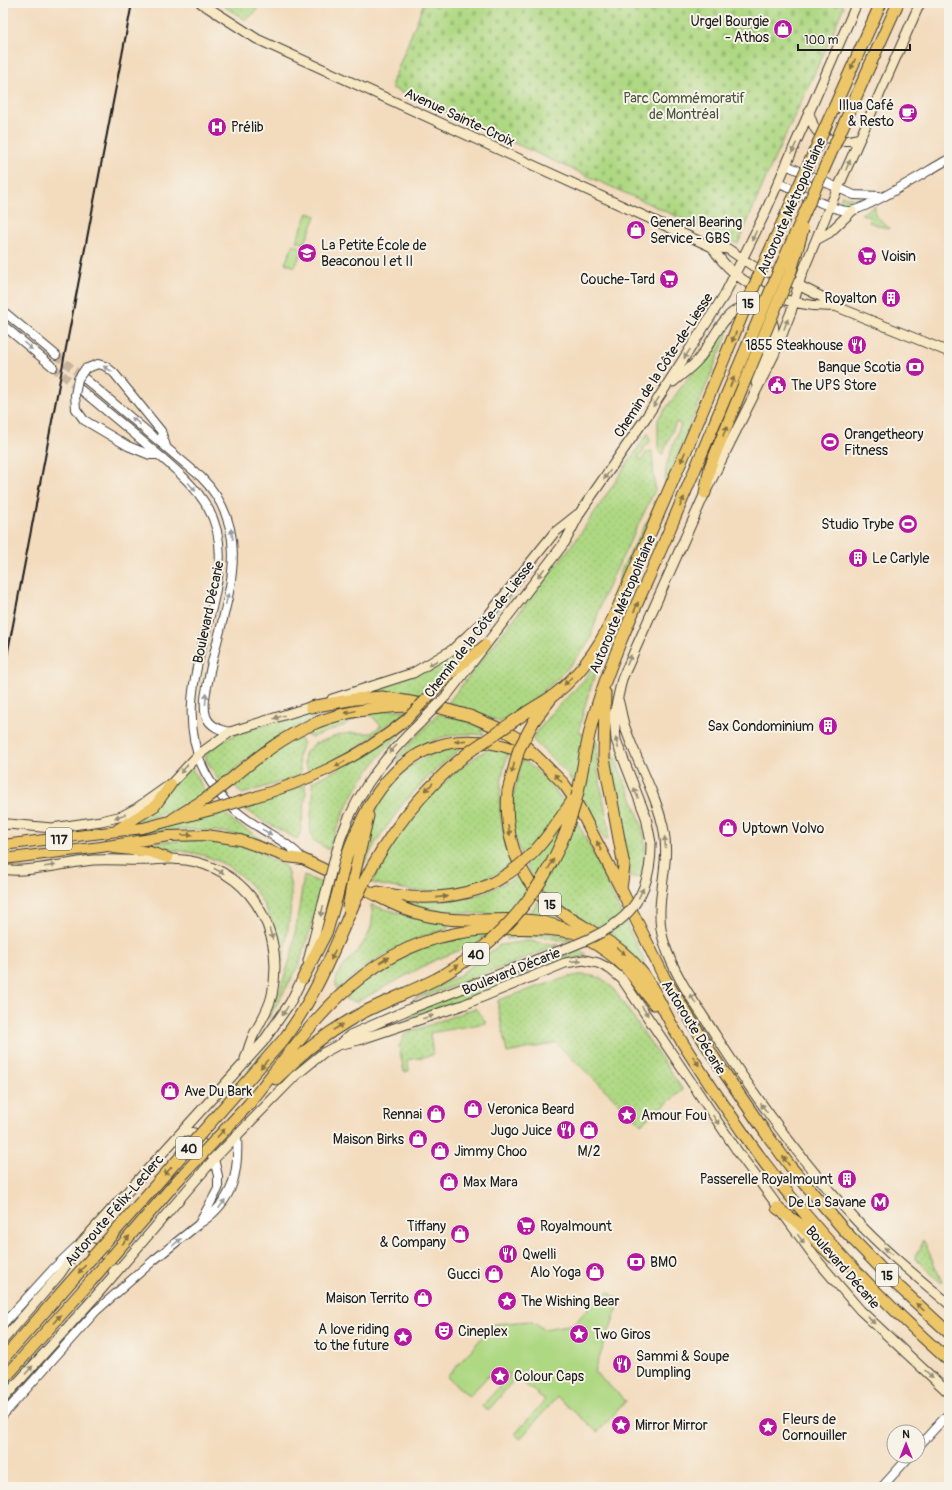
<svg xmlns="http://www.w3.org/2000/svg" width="952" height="1490" viewBox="0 0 952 1490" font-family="Pangolin,sans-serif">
  <defs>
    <pattern id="grass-dots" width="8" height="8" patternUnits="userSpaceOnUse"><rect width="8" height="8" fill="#afd883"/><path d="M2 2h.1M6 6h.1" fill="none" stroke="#96b971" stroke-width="1.8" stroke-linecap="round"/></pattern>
    <pattern id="cemetery-stones" width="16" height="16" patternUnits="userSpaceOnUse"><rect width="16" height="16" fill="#afd883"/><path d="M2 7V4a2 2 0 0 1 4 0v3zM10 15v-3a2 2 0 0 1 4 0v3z" fill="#96b971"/></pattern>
  </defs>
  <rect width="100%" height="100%" fill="#f7f3e8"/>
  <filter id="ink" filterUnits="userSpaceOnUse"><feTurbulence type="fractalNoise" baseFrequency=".025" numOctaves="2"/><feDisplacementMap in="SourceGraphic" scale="8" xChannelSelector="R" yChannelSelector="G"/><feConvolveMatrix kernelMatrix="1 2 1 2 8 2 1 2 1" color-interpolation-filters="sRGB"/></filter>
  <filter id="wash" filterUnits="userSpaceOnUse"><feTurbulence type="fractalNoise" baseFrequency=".012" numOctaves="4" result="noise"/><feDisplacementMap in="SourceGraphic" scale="16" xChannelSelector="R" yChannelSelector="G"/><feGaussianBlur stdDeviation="0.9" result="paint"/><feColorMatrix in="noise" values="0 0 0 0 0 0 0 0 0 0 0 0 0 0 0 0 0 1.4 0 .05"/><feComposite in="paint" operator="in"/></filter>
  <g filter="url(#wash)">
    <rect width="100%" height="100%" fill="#f3dbbd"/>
    <path fill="url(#grass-dots)" stroke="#667a50" d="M219 3H258C257 11 253 17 244 19Z
      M842 196 864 201V203L842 205 839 204Z
      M875 206V215L889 228 888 229 869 222 870 217 861 214Z
      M736 313 665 486C664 464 673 445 681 425L676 422 663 454H660L658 450V419Z
      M648 433 650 442 644 447V451L638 458 642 460 647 452 652 451 655 490 603 597 590 640C567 674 536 700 500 722L448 703 578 537Z
      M660 497 620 586 619 578 620 572Z
      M511 595 422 696 396 692 362 691 426 669 493 613Z
      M606 648C594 676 584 703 579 732L597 741V767L609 828 608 839 605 840 586 803 566 772 532 739 551 713 584 680Z
      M362 704C300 716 267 743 220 782L206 760V755L209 751 226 739 240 733 324 707Z
      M377 710H409L353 750 309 772 304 763 305 753 314 744 338 735 350 733H371L381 726 372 716 365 713 345 725 312 737 307 735 305 730 306 729 341 716Z
      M438 714 490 724 458 718 488 730 481 729V731L484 733 482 735C451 730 418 743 394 762L393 761Z
      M409 720 413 721C371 762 348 793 329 850L313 840C305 825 317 800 312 782 348 766 378 744 409 720Z
      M298 736 303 743 298 756 301 776 242 794 231 782Z
      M609 739C617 771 636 800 643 832 647 846 644 862 641 876L630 878 618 818Z
      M463 747 431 774 402 805 376 842 358 875C364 852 368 828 377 807 392 772 426 750 463 747Z
      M491 747 509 751C495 790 499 826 512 864 460 897 431 896 372 883 398 827 438 779 491 747Z
      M522 759C566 792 582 829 604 877 617 906 631 934 645 962L642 965 543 892 529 872 514 836 513 811V797Z
      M191 767 206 793C185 808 163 814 137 821Z
      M305 785 306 794 300 834 297 839 262 820 240 806Z
      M222 811 237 824 268 843C221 829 196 827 148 832L147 830Z
      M187 840C215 840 239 844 265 854V856L285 866C298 891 286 934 283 961H280C277 917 254 874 211 858 192 851 173 850 154 848L153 843Z
      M304 876 322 883 310 930 299 965 269 1018 267 1017 280 990 292 953Z
      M519 876 528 889 509 914C475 914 443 914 410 904V901L459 899 481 894Z
      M539 901 561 920 559 923 527 916Z
      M371 905 409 916 447 923 448 929C404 939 371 961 337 990 327 964 382 949 371 905Z
      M490 932 476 944 435 960 364 998 356 1002 344 999C373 971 405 950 444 939 459 935 475 934 490 932Z
      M542 932 562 935 573 940C564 943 554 938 545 937 532 936 519 937 506 939L511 933Z
      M528 941 559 945 443 990 412 1000 458 976 500 945Z
      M578 950 585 953V956L562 959 466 999 408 1018 407 1015 428 1006Z
      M580 975C593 975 603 977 612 987L683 1090 641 1124 556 1043 507 1053 498 1008V1000L568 977Z
      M475 1008 479 1012 486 1023 430 1033 433 1055 408 1060 409 1071 404 1072 399 1047 405 1034Z
      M922 1241H924L942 1282 941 1283 916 1259 915 1255 920 1249Z"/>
    <path fill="url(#cemetery-stones)" stroke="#667a50" d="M424 3H838L844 6 823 55 771 166 738 244 392 88V83Z"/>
    <path fill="#afd883" stroke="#667a50" d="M308 213 316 216 305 243 296 241Z
      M294 244 303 249 295 267 285 263Z
      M608 1291 620 1301 594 1372 626 1401 598 1432 557 1397 520 1439 515 1434 545 1400 516 1377 488 1411 482 1406 511 1374 493 1371 469 1396 447 1377 494 1324 530 1321 544 1329 574 1324 600 1295 603 1297Z"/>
  </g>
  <g filter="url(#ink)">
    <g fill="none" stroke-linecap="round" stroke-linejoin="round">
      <path stroke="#c8b59d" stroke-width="8" stroke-dasharray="8 4" stroke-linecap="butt" d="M56 355 84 378
        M53 367 80 389"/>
      <g stroke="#3c3934" stroke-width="10">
        <path id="tertiary" d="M786 165 854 195 879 196
          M778 182C795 190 832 211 849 211 863 212 932 168 949 159
          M3 311 56 355
          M3 325 53 367
          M85 369 98 364 105 366 114 373 161 431 166 446
          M84 378 201 477C258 534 224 605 210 671 208 685 202 702 206 716 210 727 221 730 230 732
          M80 389C105 410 130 430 154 451 174 468 195 485 208 508 226 540 220 574 212 608 198 662 178 719 205 772 217 795 235 813 257 826 274 837 290 844 303 859
          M75 395 76 409 84 420 128 446 150 455H158
          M202 1222C234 1200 239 1172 237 1135
          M3 1324 54 1268 76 1247
          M3 1415 96 1311 154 1260 199 1224 218 1189V1176L214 1159
          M918 1447 949 1413
          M882 1487 910 1456"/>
      </g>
      <g stroke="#3c3934" stroke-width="11">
        <path id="secondary" d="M201 3 257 39 712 247 728 249 753 266 782 278
          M809 113C811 119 813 127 817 131 828 143 846 142 860 138
          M816 240 829 233 852 211
          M712 247C737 288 789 308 835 306
          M794 283 824 298 835 306 949 352
          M673 382C681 375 691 368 698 360 716 339 729 291 764 313 770 317 774 323 774 330 774 342 765 351 761 362 759 368 758 376 756 383
          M448 694 565 542 581 511 647 416 725 294 765 213 857 3
          M332 699 413 673 452 650 487 617 554 533 578 514
          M618 699C621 709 622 720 626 730 638 764 657 796 664 831 671 869 652 904 664 942 674 976 697 1006 716 1036 757 1100 801 1161 853 1217 882 1249 916 1276 949 1304
          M3 825 8 824 52 828 101 821 122 816 137 808 171 784 198 755 230 732 316 705
          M651 843 646 817 616 740 614 715 622 679 705 493 774 355 791 312 801 276 830 206 920 3
          M335 857C349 802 380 761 421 722
          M3 869C21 874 72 862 93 860 113 859 132 861 151 860 167 859 181 858 196 862 257 878 284 936 272 995 269 1009 261 1021 254 1034 250 1042 248 1051 245 1059
          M308 961 326 892
          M341 1043 350 1035 412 1008 554 953
          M184 1131 194 1133 210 1154
          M81 1243C100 1251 109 1253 114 1274
          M3 1340 60 1274 81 1243 263 1042 290 1003 305 973
          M3 1399 94 1298 214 1159 295 1076 323 1053 338 1045 359 1040 463 1005 565 963 584 960 598 963 610 969 622 979 738 1152 817 1260 860 1310 949 1393"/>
      </g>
      <g stroke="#3c3934" stroke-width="12">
        <path id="primary" d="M434 691 450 674 485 645
          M245 800C306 782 357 760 407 719
          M118 829 155 806 171 784
          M3 845 143 828 215 809
          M113 848 150 852 168 858
          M3 859 101 847 169 836 207 835 240 840 287 857 303 859 359 886"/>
      </g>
      <g stroke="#3c3934" stroke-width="13">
        <path id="motorway" d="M870 65 898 3
          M705 493 710 467 744 383
          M605 693 604 758 624 866 621 889
          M311 707 355 699 382 697 433 706 470 716 505 731 517 738 543 763 564 784 575 800 621 889 665 979 715 1059 765 1132 790 1166 844 1230 896 1284 949 1333
          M527 712C536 706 546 701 554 695 583 673 605 638 619 605
          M534 721 550 700
          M229 781C291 728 328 708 411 706
          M508 791C505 822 511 853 528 880 557 923 609 930 640 970 654 987 662 1008 673 1027 694 1063 719 1098 743 1133 801 1217 873 1293 949 1361
          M578 792C584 764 587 736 596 709 614 650 642 594 666 538
          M173 819 207 798
          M345 862C351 841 359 825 369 806 407 742 460 727 528 754
          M353 880 368 816
          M363 884C389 831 423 789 469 752
          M366 890C401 909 425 920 466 920 491 921 517 917 542 922 572 928 605 947 626 968 636 979 645 992 654 1004
          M378 892C414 900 447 900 482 888
          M303 978 327 931 337 896
          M276 1079 307 1050
          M249 1104C321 1013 371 933 498 929 522 928 547 928 570 932
          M777 1208 798 1223 833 1257 847 1263
          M3 1380 91 1281"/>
      </g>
      <use href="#tertiary" stroke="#fff" stroke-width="8"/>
      <use href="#secondary" stroke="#f7e8c3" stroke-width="9"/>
      <use href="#primary" stroke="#ecc669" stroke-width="10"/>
      <use href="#motorway" stroke="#ecc669" stroke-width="11"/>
      <path stroke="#1c1c1c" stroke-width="2" d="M3 677 132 3"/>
      <g stroke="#3c3934" stroke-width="10" stroke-linecap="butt">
        <path id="tertiary-bridge" d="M75 395 78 379 85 369"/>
      </g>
      <g stroke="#3c3934" stroke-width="11" stroke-linecap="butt">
        <path id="secondary-bridge" d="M421 722 448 694
          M326 892 335 857
          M554 953C611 932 652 913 651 843"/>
      </g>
      <g stroke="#3c3934" stroke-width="12" stroke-linecap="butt">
        <path id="primary-bridge" d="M407 719 434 691
          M215 809 245 800"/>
      </g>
      <g stroke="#3c3934" stroke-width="13" stroke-linecap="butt">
        <path id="motorway-bridge" d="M744 383 791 271 803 229
          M666 538 781 266 870 65
          M619 605 688 446 758 277 881 3
          M469 752 527 712
          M508 791 519 749 534 721
          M207 798 229 781
          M482 888C527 868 546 840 572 801
          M337 896 345 862
          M348 908 353 880
          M307 1050C324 1036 342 1024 362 1013 386 1001 412 991 436 979 509 940 559 872 578 792
          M91 1281 177 1181 249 1104
          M3 1359 284 1039C321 989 337 939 363 884"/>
      </g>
      <use href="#tertiary-bridge" stroke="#fff" stroke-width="8"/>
      <use href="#secondary-bridge" stroke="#f7e8c3" stroke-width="9"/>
      <use href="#primary-bridge" stroke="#ecc669" stroke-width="10"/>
      <use href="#motorway-bridge" stroke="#ecc669" stroke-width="11"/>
    </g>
    <defs><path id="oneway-solid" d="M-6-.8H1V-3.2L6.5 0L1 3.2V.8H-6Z"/></defs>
    <g fill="#847142">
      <use href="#oneway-solid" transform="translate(853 64) rotate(114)"/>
      <use href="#oneway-solid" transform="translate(734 337) rotate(113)"/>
      <use href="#oneway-solid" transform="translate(732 382) rotate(-68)"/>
      <use href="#oneway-solid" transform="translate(725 431) rotate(-68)"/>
      <use href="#oneway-solid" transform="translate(683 457) rotate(113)"/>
      <use href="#oneway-solid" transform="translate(682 502) rotate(-66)"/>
      <use href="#oneway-solid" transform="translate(636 607) rotate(-66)"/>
      <use href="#oneway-solid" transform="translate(568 681) rotate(134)"/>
      <use href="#oneway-solid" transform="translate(350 712) rotate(168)"/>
      <use href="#oneway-solid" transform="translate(460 741) rotate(174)"/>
      <use href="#oneway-solid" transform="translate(340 764) rotate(151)"/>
      <use href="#oneway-solid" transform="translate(513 768) rotate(105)"/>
      <use href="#oneway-solid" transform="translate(558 778) rotate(-133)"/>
      <use href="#oneway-solid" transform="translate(429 787) rotate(134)"/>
      <use href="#oneway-solid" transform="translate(509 830) rotate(80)"/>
      <use href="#oneway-solid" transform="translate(187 835) rotate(-3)"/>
      <use href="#oneway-solid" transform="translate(599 846) rotate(-115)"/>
      <use href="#oneway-solid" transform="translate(551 864) rotate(-61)"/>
      <use href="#oneway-solid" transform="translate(442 897) rotate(-6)"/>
      <use href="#oneway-solid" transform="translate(621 951) rotate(39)"/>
      <use href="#oneway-solid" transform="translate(333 955) rotate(114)"/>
      <use href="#oneway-solid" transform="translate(384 960) rotate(-32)"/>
      <use href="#oneway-solid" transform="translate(454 968) rotate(-32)"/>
      <use href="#oneway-solid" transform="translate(338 1027) rotate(-33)"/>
      <use href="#oneway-solid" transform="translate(696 1061) rotate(56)"/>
      <use href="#oneway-solid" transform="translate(264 1064) rotate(131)"/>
      <use href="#oneway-solid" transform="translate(221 1133) rotate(-47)"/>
      <use href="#oneway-solid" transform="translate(786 1161) rotate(-127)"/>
      <use href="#oneway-solid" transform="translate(168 1171) rotate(132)"/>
      <use href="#oneway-solid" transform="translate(126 1240) rotate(-49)"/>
      <use href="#oneway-solid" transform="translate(82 1269) rotate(131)"/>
      <use href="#oneway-solid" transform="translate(920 1307) rotate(-138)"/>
      <use href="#oneway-solid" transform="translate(57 1319) rotate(-48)"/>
    </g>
    <g fill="#948c78">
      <use href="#oneway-solid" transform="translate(794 148) rotate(114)"/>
      <use href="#oneway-solid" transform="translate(848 165) rotate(-66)"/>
      <use href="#oneway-solid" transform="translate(754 236) rotate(114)"/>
      <use href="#oneway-solid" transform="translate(786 324) rotate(-69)"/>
      <use href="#oneway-solid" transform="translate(687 354) rotate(123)"/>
      <use href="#oneway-solid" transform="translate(656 402) rotate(123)"/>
      <use href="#oneway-solid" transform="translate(607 475) rotate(125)"/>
      <use href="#oneway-solid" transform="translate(541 573) rotate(128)"/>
      <use href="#oneway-solid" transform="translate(629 660) rotate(-67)"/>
      <use href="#oneway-solid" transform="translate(433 663) rotate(150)"/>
      <use href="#oneway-solid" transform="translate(279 717) rotate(162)"/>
      <use href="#oneway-solid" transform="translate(617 743) rotate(-104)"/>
      <use href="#oneway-solid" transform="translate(393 749) rotate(134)"/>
      <use href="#oneway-solid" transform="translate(184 769) rotate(131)"/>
      <use href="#oneway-solid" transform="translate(636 793) rotate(-113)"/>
      <use href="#oneway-solid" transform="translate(120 816) rotate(160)"/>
      <use href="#oneway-solid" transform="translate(665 842) rotate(-94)"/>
      <use href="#oneway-solid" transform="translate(50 866) rotate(-7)"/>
      <use href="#oneway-solid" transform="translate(219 871) rotate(28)"/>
      <use href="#oneway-solid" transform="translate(641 893) rotate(-64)"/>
      <use href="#oneway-solid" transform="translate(322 911) rotate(104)"/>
      <use href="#oneway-solid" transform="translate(271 934) rotate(74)"/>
      <use href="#oneway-solid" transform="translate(576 961) rotate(-6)"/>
      <use href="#oneway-solid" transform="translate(693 999) rotate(-122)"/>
      <use href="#oneway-solid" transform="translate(285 1011) rotate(122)"/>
      <use href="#oneway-solid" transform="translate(645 1011) rotate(56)"/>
      <use href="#oneway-solid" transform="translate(428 1017) rotate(-18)"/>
      <use href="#oneway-solid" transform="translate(764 1108) rotate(-125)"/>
      <use href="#oneway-solid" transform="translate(716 1120) rotate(56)"/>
      <use href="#oneway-solid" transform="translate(801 1239) rotate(53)"/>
      <use href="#oneway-solid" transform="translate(888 1251) rotate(-137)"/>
      <use href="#oneway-solid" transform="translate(871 1320) rotate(44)"/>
      <use href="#oneway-solid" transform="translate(29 1370) rotate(-48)"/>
      <use href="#oneway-solid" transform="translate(929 1374) rotate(42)"/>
    </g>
    <g fill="#999">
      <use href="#oneway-solid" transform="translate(28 346) rotate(40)"/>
      <use href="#oneway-solid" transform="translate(108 369) rotate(-148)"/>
      <use href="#oneway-solid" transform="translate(136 421) rotate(-141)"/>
      <use href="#oneway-solid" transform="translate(192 487) rotate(49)"/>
      <use href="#oneway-solid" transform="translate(232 534) rotate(-101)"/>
      <use href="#oneway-solid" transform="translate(227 599) rotate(-76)"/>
      <use href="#oneway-solid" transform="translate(206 699) rotate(-84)"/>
      <use href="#oneway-solid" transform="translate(267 832) rotate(29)"/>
      <use href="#oneway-solid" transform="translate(222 1204) rotate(-55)"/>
      <use href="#oneway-solid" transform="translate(177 1242) rotate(-39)"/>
    </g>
  </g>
  <defs>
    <g id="shop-disc" transform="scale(1)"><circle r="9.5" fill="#b5179e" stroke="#f7f3e8"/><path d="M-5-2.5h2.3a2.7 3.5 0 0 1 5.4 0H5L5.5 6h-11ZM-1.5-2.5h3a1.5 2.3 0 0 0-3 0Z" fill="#fff"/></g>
    <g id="cafe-disc" transform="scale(1)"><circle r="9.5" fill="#b5179e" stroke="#f7f3e8"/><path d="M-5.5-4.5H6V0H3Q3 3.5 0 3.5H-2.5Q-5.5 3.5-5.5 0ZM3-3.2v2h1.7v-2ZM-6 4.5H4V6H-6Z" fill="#fff"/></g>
    <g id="hospital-disc" transform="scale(1)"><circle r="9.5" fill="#b5179e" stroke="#f7f3e8"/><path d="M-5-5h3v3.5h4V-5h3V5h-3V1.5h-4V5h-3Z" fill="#fff"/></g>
    <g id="school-disc" transform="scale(1)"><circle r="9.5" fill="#b5179e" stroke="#f7f3e8"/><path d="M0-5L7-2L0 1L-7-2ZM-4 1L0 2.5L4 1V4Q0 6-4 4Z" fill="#fff"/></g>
    <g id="supermarket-disc" transform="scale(1)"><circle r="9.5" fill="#b5179e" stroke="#f7f3e8"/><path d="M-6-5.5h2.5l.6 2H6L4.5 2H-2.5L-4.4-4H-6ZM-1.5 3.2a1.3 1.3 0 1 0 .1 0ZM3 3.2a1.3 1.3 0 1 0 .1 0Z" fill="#fff"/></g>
    <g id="building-disc" transform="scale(1)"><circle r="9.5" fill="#b5179e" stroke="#f7f3e8"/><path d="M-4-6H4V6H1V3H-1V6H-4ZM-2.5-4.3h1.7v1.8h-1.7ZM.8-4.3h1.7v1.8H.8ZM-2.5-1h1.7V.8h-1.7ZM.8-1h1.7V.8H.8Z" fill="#fff"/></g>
    <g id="restaurant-disc" transform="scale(1)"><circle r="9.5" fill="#b5179e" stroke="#f7f3e8"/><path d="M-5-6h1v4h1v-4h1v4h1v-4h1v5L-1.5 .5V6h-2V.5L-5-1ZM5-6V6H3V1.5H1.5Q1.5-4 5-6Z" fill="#fff"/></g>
    <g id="bank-disc" transform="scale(1)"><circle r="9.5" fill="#b5179e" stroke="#f7f3e8"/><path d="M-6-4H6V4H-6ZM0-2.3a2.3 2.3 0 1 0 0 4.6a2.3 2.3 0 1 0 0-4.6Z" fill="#fff"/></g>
    <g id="civic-disc" transform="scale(1)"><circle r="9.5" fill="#b5179e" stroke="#f7f3e8"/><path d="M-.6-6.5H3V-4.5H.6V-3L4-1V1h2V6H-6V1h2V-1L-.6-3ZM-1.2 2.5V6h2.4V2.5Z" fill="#fff"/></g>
    <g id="stadium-disc" transform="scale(1)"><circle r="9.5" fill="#b5179e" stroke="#f7f3e8"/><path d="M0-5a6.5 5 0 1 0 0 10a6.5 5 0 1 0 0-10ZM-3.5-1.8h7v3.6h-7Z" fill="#fff"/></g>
    <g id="sight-disc" transform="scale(1)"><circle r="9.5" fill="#b5179e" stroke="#f7f3e8"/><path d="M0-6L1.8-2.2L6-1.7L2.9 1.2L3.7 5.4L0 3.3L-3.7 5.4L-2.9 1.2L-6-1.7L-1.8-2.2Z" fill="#fff"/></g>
    <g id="metro-disc" transform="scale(1)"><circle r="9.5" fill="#b5179e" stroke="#f7f3e8"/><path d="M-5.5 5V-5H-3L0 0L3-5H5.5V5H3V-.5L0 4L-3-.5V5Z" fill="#fff"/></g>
    <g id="theatre-disc" transform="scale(1)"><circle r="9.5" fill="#b5179e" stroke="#f7f3e8"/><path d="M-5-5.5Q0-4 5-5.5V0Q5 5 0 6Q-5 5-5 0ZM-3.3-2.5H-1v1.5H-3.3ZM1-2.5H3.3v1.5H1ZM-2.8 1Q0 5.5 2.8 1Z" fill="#fff"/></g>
  </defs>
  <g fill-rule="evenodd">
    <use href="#shop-disc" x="783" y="29"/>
    <use href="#cafe-disc" x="908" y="113"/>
    <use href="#hospital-disc" x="217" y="127"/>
    <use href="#shop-disc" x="636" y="230"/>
    <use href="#school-disc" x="307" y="253"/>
    <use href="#supermarket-disc" x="867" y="256"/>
    <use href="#supermarket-disc" x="669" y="279"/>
    <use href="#building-disc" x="891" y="298"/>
    <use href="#restaurant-disc" x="857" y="345"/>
    <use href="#bank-disc" x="915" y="367"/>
    <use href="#civic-disc" x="777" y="385"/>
    <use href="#stadium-disc" x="830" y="442"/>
    <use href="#stadium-disc" x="908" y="524"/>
    <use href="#building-disc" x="858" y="558"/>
    <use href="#building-disc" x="828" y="726"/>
    <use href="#shop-disc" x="728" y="828"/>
    <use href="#shop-disc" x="170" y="1091"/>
    <use href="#shop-disc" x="473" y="1109"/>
    <use href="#shop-disc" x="436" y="1114"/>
    <use href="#sight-disc" x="627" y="1115"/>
    <use href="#restaurant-disc" x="566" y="1130"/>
    <use href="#shop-disc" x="589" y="1130"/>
    <use href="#shop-disc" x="418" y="1139"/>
    <use href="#shop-disc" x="440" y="1151"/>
    <use href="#building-disc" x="847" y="1179"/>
    <use href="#shop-disc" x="449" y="1182"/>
    <use href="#metro-disc" x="880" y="1202"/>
    <use href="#supermarket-disc" x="526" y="1226"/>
    <use href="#shop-disc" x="460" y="1234"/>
    <use href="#restaurant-disc" x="508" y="1254"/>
    <use href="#bank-disc" x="636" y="1262"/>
    <use href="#shop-disc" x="595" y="1272"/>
    <use href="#shop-disc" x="494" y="1274"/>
    <use href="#shop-disc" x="423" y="1298"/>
    <use href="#sight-disc" x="507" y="1301"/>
    <use href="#theatre-disc" x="444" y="1331"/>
    <use href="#sight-disc" x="579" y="1334"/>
    <use href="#sight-disc" x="403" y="1337"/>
    <use href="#restaurant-disc" x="622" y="1364"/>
    <use href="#sight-disc" x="500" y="1376"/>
    <use href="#sight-disc" x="621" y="1425"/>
    <use href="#sight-disc" x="768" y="1427"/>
  </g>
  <g text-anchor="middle" stroke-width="4" stroke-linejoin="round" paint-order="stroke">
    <g fill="#f7f3e8" stroke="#5e5c59" stroke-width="1">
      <rect x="737" y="292" width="22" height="22" rx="3"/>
      <rect x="46" y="828" width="26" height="22" rx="3"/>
      <rect x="539" y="893" width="22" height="22" rx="3"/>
      <rect x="463" y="943" width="26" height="22" rx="3"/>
      <rect x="176" y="1137" width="26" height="22" rx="3"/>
      <rect x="876" y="1264" width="22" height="22" rx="3"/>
    </g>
    <g font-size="13" font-weight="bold" fill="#1c1c1c">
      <text x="748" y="308">15</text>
      <text x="59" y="844">117</text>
      <text x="550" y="909">15</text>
      <text x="476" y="959">40</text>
      <text x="189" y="1153">40</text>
      <text x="887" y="1280">15</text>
    </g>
    <g font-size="14" fill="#1c1c1c" stroke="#f7f3e8" text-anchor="start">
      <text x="769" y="26" text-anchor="end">Urgel Bourgie<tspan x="769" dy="16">- Athos</tspan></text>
      <text x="894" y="110" text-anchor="end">Illua Café<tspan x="894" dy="16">&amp; Resto</tspan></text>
      <text x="231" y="132">Prélib</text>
      <text x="650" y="227">General Bearing<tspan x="650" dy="16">Service - GBS</tspan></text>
      <text x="321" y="250">La Petite École de<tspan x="321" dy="16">Beaconou I et II</tspan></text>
      <text x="881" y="261">Voisin</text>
      <text x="655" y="284" text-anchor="end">Couche-Tard</text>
      <text x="877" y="303" text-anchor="end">Royalton</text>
      <text x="843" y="350" text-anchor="end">1855 Steakhouse</text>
      <text x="901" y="372" text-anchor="end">Banque Scotia</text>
      <text x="791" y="390">The UPS Store</text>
      <text x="844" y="439">Orangetheory<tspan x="844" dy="16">Fitness</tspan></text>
      <text x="894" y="529" text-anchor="end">Studio Trybe</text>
      <text x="872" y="563">Le Carlyle</text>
      <text x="814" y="731" text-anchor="end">Sax Condominium</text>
      <text x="742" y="833">Uptown Volvo</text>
      <text x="184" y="1096">Ave Du Bark</text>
      <text x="487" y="1114">Veronica Beard</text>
      <text x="422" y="1119" text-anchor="end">Rennai</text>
      <text x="641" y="1120">Amour Fou</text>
      <text x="552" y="1135" text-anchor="end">Jugo Juice</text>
      <text x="404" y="1144" text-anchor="end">Maison Birks</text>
      <text x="454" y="1156">Jimmy Choo</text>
      <text x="589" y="1156" text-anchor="middle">M/2</text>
      <text x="833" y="1184" text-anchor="end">Passerelle Royalmount</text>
      <text x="463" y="1187">Max Mara</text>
      <text x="866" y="1207" text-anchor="end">De La Savane</text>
      <text x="446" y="1231" text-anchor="end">Tiffany<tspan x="446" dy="16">&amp; Company</tspan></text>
      <text x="540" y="1231">Royalmount</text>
      <text x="522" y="1259">Qwelli</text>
      <text x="650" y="1267">BMO</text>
      <text x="581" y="1277" text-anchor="end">Alo Yoga</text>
      <text x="480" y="1279" text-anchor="end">Gucci</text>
      <text x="409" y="1303" text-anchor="end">Maison Territo</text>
      <text x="521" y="1306">The Wishing Bear</text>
      <text x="389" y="1334" text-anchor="end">A love riding<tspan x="389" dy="16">to the future</tspan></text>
      <text x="458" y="1336">Cineplex</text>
      <text x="593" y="1339">Two Giros</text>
      <text x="636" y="1361">Sammi &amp; Soupe<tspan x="636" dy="16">Dumpling</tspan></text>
      <text x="514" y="1381">Colour Caps</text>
      <text x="782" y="1424">Fleurs de<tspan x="782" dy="16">Cornouiller</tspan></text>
      <text x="635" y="1430">Mirror Mirror</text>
    </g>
    <g font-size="14" fill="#48543b" stroke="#f7f3e8">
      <text x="684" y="103">Parc Commémoratif<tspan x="684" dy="16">de Montréal</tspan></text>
    </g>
    <g font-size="14" fill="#1c1c1c" stroke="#f7f3e8">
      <text transform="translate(460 117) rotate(25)" y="5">Avenue Sainte-Croix</text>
      <text transform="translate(791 206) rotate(-66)" y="5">Autoroute Métropolitaine</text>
      <text transform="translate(663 365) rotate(-57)" y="5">Chemin de la Côte-de-Liesse</text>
      <text transform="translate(622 604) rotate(-67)" y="5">Autoroute Métropolitaine</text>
      <text transform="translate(208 612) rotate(-78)" y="5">Boulevard Décarie</text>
      <text transform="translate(479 629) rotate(-52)" y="5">Chemin de la Côte-de-Liesse</text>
      <text transform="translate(511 971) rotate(-22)" y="5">Boulevard Décarie</text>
      <text transform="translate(694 1027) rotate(58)" y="5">Autoroute Décarie</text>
      <text transform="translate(114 1210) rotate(-49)" y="5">Autoroute Félix-Leclerc</text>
      <text transform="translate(843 1267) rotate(49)" y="5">Boulevard Décarie</text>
    </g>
  </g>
  <rect width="952" height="1490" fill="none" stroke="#f7f3e8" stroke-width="16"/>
  <g transform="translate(906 1444)"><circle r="19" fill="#f7f3e8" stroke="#9f9d96"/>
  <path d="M0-3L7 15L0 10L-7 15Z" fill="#b5179e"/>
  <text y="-6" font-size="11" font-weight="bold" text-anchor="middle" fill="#1c1c1c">N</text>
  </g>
  <path d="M798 44v6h112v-6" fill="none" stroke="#1c1c1c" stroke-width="2"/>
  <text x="804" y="44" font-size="12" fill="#1c1c1c" stroke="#f7f3e8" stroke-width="3" paint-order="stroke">100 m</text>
</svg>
